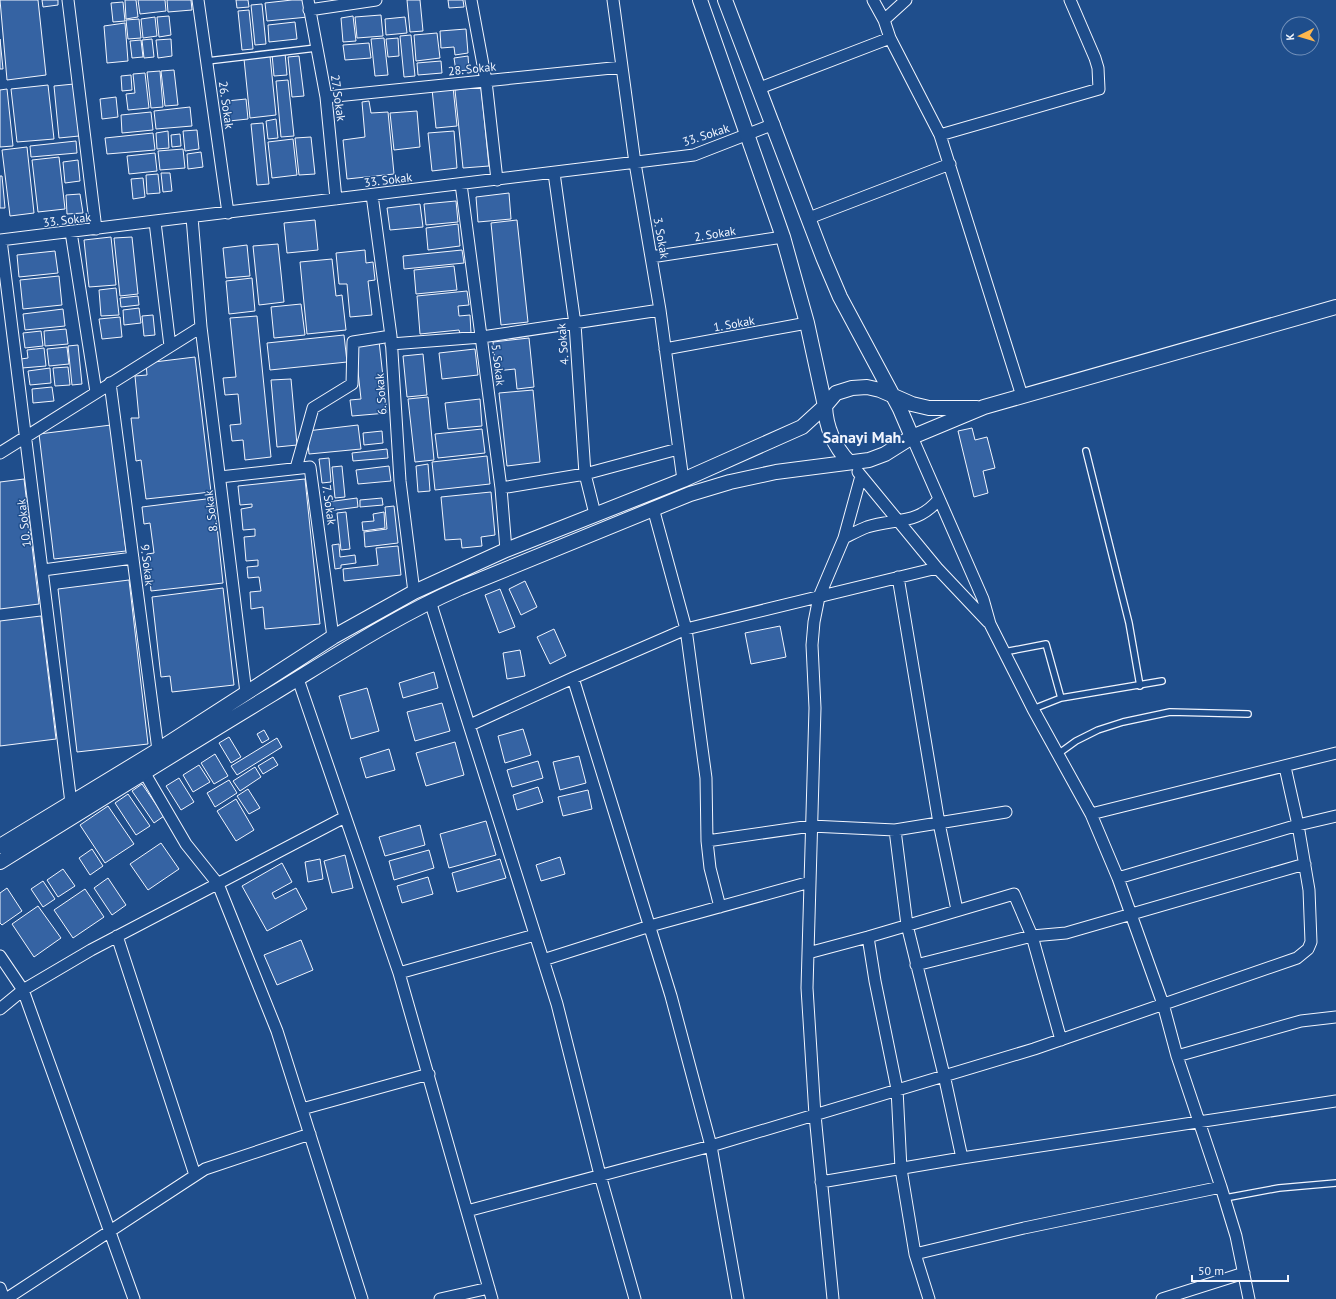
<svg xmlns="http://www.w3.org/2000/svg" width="1336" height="1299" viewBox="0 0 1336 1299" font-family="'PT Sans',sans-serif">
  <rect width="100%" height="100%" fill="#1f4e8c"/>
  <path fill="#3563a3" stroke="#f2f6ff" d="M0 0H38L46 75 7 80Z
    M42 0H58V5L43 7Z
    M125 0H136L138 17 126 19Z
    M138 0H165L166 11 140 14Z
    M167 0H191L192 10 168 12Z
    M236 0H248L249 7 237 8Z
    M292 0H306L308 17 267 21 265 3Z
    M407 0H420L423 31 410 32Z
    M448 0H463L464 7 449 8Z
    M123 2 125 21 113 22 111 3Z
    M262 4 266 44 255 45 251 5Z
    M249 10 253 49 242 50 238 11Z
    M381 15 383 36 357 38 355 17Z
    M169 16 171 35 159 37 157 17Z
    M353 16 356 41 343 42 341 18Z
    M155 17 157 36 143 38 141 19Z
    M405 17 407 33 386 35 385 19Z
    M139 19 141 38 128 39 126 20Z
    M295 22 297 39 269 42 268 25Z
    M125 23 128 61 107 63 104 26Z
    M466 29 468 53 455 55 454 47 441 48 440 31Z
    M437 33 440 58 416 61 414 35Z
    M411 35 415 76 404 77 400 36Z
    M384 38 388 75 375 76 371 39Z
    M398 38 399 56 388 57 386 39Z
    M0 39 3 69H0Z
    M152 39 154 57 144 58 142 40Z
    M171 39 172 56 158 58 156 40Z
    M141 40 143 57 132 58 130 41Z
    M369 43 371 58 345 60 343 45Z
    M285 53 287 75 274 76 272 54Z
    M270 56 276 115 250 118 244 59Z
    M299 56 304 96 292 97 288 57Z
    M468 56 469 70 456 71 454 58Z
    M441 61 442 73 418 75 417 63Z
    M174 70 178 105 165 106 161 71Z
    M160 71 163 107 151 108 147 72Z
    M145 73 149 108 128 110 126 94 135 93 133 74Z
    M131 75 132 90 122 91 121 76Z
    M288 80 294 136 281 137 276 81Z
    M74 84 79 136 59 138 54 86Z
    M48 85 54 139 17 142 11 89Z
    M453 87 457 126 436 128 432 89Z
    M481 87 489 166 463 168 455 90Z
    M7 89 13 146 0 147V90Z
    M116 97 118 117 102 119 100 99Z
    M246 99 248 119 229 121 227 101Z
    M369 101 371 113 388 112 394 174 347 179 343 140 365 137 362 102Z
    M190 107 192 126 156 129 154 111Z
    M417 111 420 147 394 150 390 113Z
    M151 112 153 130 122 133 121 115Z
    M276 119 278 138 268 139 266 121Z
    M263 123 269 184 257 185 251 124Z
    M197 130 199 149 185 151 183 131Z
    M168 131 169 148 157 149 156 133Z
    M454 131 457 168 432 171 428 133Z
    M153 133 155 150 107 154 105 138Z
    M180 134 181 146 172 147 171 135Z
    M311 137 315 174 299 175 295 138Z
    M293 139 297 175 272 178 268 142Z
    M76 141 77 153 31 157 30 146Z
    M27 147 34 213 10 216 2 150Z
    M183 149 185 168 160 170 158 151Z
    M201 152 203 167 188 169 187 154Z
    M155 153 157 171 129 174 127 156Z
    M59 157 65 209 38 212 32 160Z
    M78 160 80 181 65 183 63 162Z
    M161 173H170L172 191 163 192Z
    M158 174 160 193 147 194 146 175Z
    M0 176H2L5 208H0Z
    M143 178 145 197 133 199 131 179Z
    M509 193 511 219 478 222 476 197Z
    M80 194 83 213 67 214 66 195Z
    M456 201 458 222 426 225 424 204Z
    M420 204 423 227 390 230 387 208Z
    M315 220 318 250 287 253 284 223Z
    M517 220 528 322 501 325 491 223Z
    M458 224 460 246 428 250 426 228Z
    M111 237 116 285 89 287 84 240Z
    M132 237 138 294 120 296 114 238Z
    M278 244 284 302 259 305 253 246Z
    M247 245 250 276 226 278 223 248Z
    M365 250 366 263 373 262 375 280 368 281 372 315 350 317 347 284H339L336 253Z
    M462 250 464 263 404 269 403 256Z
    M55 251 58 273 19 277 17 255Z
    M332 259 336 296 342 295 346 330 307 334 300 262Z
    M454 266 457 290 416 294 414 270Z
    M59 276 62 305 23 309 20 280Z
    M252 278 255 311 229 314 226 281Z
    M116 288 119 315 101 316 99 290Z
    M467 291 469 305 458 306 459 316 470 315 471 333 460 334 459 330 420 334 417 296Z
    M138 296 139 305 121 307 120 298Z
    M301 304 305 335 274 338 271 307Z
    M139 308 141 323 124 325 123 310Z
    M63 309 65 326 25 330 23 314Z
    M153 315 155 335 144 336 142 316Z
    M257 316 271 457 245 460 243 440 232 441 230 425 241 424 238 394 225 395 223 378 236 377 230 318Z
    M120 317 122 337 102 339 99 319Z
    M66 329 68 344 45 346 44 331Z
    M41 331 43 346 25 348 23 333Z
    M344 335 347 362 270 370 267 343Z
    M529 338 534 387 517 389 515 369 496 371 493 342Z
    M379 341 387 413 352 416 350 400 361 399 355 344Z
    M78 345 82 384 72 385 68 346Z
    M67 347 69 364 49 366 47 349Z
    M44 348 46 366 22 368 21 359 28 358 27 350Z
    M475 349 478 375 442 379 439 353Z
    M423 354 427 395 407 397 403 356Z
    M195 357 211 492 146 499 141 460 136 461 131 418H139L135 376 147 375 146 363Z
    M68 367 70 385 55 386 53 368Z
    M50 368 51 383 30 385 28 371Z
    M291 379 297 445 277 447 271 380Z
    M52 387 54 401 33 403 32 389Z
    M533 390 540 462 507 466 499 393Z
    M428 397 434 460 415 462 408 399Z
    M480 399 482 426 448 429 445 403Z
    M111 425 126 551 54 559 39 434Z
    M358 425 361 449 309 454 307 431Z
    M972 428 975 440 987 437 995 468 983 471 988 493 974 497 958 431Z
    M482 429 485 453 438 458 435 434Z
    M382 431 383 443 364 445 363 433Z
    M387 449 388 458 353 461 352 453Z
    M487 456 490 484 435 490 432 462Z
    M329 458 331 482 322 483 319 459Z
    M428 464 430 491 418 492 416 466Z
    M342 466 345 497 335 498 332 467Z
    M389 466 391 481 358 484 356 470Z
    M24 479 39 604 0 609V482Z
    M305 479 320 624 265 629 263 607 251 609 250 592 261 591 259 577 248 578 247 567 258 566V560L246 561 244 537 255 536V529L243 530 241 509 252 507V504L240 505 238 486Z
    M491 492 495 535 481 537 482 546 462 548 461 539 445 540 441 497Z
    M214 498 223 583 151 591 147 554 154 553 150 523 144 524 142 507Z
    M357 498 358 507 328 511 327 502Z
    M382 498 383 505 360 507V500Z
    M394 506 398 543 365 547 364 532 387 529 385 507Z
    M346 512 350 549 341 550 337 513Z
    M384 512 385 528 363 531 362 522 374 521 373 514Z
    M339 544 340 557 355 555 356 563 341 565V568L335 569 332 545Z
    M398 546 401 575 344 581 343 569 378 565 376 548Z
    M129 580 148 744 77 752 58 589Z
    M525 581 537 607 521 615 509 589Z
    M223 588 234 685 172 692 170 676 161 677 152 597Z
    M500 589 515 627 499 633 485 595Z
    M41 616 56 739 0 746V621Z
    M780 626 786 657 751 664 745 633Z
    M554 629 566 656 550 664 537 637Z
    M520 650 525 676 507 679 503 653Z
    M434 672 438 688 403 698 399 683Z
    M367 688 379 731 351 739 339 696Z
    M442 703 450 731 415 741 407 712Z
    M523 729 531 755 505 763 498 736Z
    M264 730 269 739 262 743 257 734Z
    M229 737 241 757 231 763 219 743Z
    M277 738 282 747 237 775 231 766Z
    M455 742 464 775 426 786 416 753Z
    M389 749 395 770 366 778 360 758Z
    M215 754 228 776 214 784 201 763Z
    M579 756 586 783 560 790 553 762Z
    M273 757 278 765 263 774 258 766Z
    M538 761 543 778 512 787 507 770Z
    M199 765 210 782 193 792 183 775Z
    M255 767 261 777 240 791 233 781Z
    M179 778 194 802 181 810 166 786Z
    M229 780 237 793 215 807 207 793Z
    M142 784 164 816 154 823 132 791Z
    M538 787 543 802 517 810 513 795Z
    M248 789 260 808 249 814 237 796Z
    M588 790 592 809 563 816 558 797Z
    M128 794 150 826 136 835 115 803Z
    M236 799 254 830 236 841 217 811Z
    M108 806 134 844 105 863 80 825Z
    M486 821 496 855 449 868 440 834Z
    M420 825 425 845 385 856 379 837Z
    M161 843 179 869 148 890 130 864Z
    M92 849 103 866 90 875 79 858Z
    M429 850 434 868 394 880 389 861Z
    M345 855 353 888 332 893 324 861Z
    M560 857 565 874 541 881 536 865Z
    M320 859 323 879 308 882 305 862Z
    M500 859 506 878 457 892 452 873Z
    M282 863 292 882 272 893 275 899 296 888 307 909 267 931 242 886Z
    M63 869 75 886 58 897 47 880Z
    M428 877 433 894 402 903 397 886Z
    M108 878 126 905 112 915 94 888Z
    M43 881 55 899 43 907 31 889Z
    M7 888 22 911 2 925 0 923V893Z
    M85 889 104 917 73 938 54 910Z
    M38 906 61 938 34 957 12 924Z
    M301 940 313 970 277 985 264 955Z"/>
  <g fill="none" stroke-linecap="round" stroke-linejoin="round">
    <g stroke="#f2f6ff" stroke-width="8">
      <path id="service" d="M207 61 316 48
        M1086 451 1129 623 1140 686
        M1004 652 1046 644 1061 698
        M1033 709 1061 698 1162 681
        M1058 754 1076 741 1098 730 1123 722 1170 712 1248 714
        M1225 1198 1279 1188 1336 1183"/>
    </g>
    <g stroke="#f2f6ff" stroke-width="13">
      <path id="minor" d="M68 0 96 229
        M198 0 228 213
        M308 0 326 97 336 199
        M471 0 486 81 497 180
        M613 0 635 163 660 310 683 480
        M873 0 884 20 890 38 940 135 1022 396
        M309 10 376 0
        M884 20 906 0
        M760 88 890 38
        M326 97 622 67
        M940 135 1099 89 1098 68 1095 58 1070 0
        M554 173 575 324 585 474 595 514
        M461 184 501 488 506 550
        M372 195 391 336 400 481 414 592
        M809 218 950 164
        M155 222 170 346
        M71 232 96 392
        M0 240 694 155 774 124
        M1 240 71 803
        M651 257 783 237
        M201 327 246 693
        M391 344 482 337 660 310
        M665 349 807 323
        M110 383 158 750
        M912 437 983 599 990 624 1033 709 1091 814 1118 878 1163 1004 1177 1056 1221 1187 1236 1236 1249 1299
        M0 453 201 327 192 217
        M296 468 313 408 352 384 353 342 391 336
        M858 472 937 568 988 622
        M220 477 310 467 333 637
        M501 488 585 474 678 449
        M653 508 686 629 706 778 707 841 710 868 720 907
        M844 538C852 534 859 530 867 527 896 518 918 525 939 499
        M43 570 133 558
        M898 577 939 823 957 910
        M430 601 557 1004 600 1175 635 1299
        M573 678 671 996 711 1146 738 1299
        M298 679 399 973 492 1299
        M470 725 573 678 686 629 937 568
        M144 772 186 844 218 884 277 1031 362 1299
        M1091 814 1336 753
        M895 830 907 925 944 1075 962 1158
        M707 841 811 826 895 830 1006 812
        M1118 878 1298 825 1336 816
        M117 936 195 1175
        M868 937 875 981 897 1089 901 1169 915 1254 929 1299
        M808 953 868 937 1014 894 1032 936 1061 1040
        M0 956 23 990 134 1299
        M543 960 650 926 810 882
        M916 965 1032 936 1066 933 1305 864
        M399 973 535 935
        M0 1009 23 990 91 950 345 817
        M1177 1056 1301 1021 1336 1017
        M302 1109 429 1074
        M821 1182 962 1158 1336 1101
        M467 1211 711 1146 1034 1049 1297 958 1308 949 1311 942 1309 890 1298 825 1285 767
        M915 1254 1024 1228 1221 1187
        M0 1288 4 1299
        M6 1299 205 1169 310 1134
        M440 1299 489 1288
        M833 1299 815 1115 807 988 815 708 812 645 814 622 819 597 844 538 861 476
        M1162 1299 1244 1273"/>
    </g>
    <g stroke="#f2f6ff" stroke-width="16">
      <path id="tertiary" d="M700 0 783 237 807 323 825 406C826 429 834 446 849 462
        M725 0 823 257 840 297 900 409 912 437
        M0 846 158 750 333 637 414 592 506 550 683 480 802 427 825 406 836 393 852 388 867 387 880 390 912 404 929 408H977
        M0 862C90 806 180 750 271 695 332 658 394 617 460 588L690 494 730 482 776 472 869 460 885 454 912 437 984 407 1336 307"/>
    </g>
    <use href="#service" stroke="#1f4e8c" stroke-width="5.5"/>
    <use href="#minor" stroke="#1f4e8c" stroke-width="11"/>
    <use href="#tertiary" stroke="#1f4e8c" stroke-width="14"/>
  </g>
  <g text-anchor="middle" stroke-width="3" stroke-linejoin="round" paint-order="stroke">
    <g font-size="12" fill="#f2f6ff" stroke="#1f4e8c">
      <text transform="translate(472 69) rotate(-6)" y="4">28. Sokak</text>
      <text transform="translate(338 98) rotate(82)" y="4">27. Sokak</text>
      <text transform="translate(226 105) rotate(82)" y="4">26. Sokak</text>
      <text transform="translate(706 135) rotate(-18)" y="4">33. Sokak</text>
      <text transform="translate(388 180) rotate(-7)" y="4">33. Sokak</text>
      <text transform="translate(67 220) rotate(-7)" y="4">33. Sokak</text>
      <text transform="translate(715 234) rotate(-9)" y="4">2. Sokak</text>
      <text transform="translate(661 238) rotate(80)" y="4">3. Sokak</text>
      <text transform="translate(734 324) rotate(-10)" y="4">1. Sokak</text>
      <text transform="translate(563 344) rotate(-95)" y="4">4. Sokak</text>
      <text transform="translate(498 365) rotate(83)" y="4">5. Sokak</text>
      <text transform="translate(381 394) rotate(-94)" y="4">6. Sokak</text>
      <text transform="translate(329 505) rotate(82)" y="4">7. Sokak</text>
      <text transform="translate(211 511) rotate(-97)" y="4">8. Sokak</text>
      <text transform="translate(24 523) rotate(-97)" y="4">10. Sokak</text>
      <text transform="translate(147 565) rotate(83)" y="4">9. Sokak</text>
    </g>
    <g font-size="16" font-weight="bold" fill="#f2f6ff" stroke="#1f4e8c">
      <text x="864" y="443">Sanayi Mah.</text>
    </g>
  </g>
  <g transform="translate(1300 36) rotate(265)"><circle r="19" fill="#1f4e8c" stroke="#7391ba"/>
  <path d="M0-3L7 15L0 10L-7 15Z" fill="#ffb74d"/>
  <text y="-6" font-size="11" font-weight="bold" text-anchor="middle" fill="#f2f6ff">K</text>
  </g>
  <path d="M1192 1275v6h96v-6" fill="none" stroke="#f2f6ff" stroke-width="2"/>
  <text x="1198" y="1275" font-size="12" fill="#f2f6ff" stroke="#1f4e8c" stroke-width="3" paint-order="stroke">50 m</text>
</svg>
